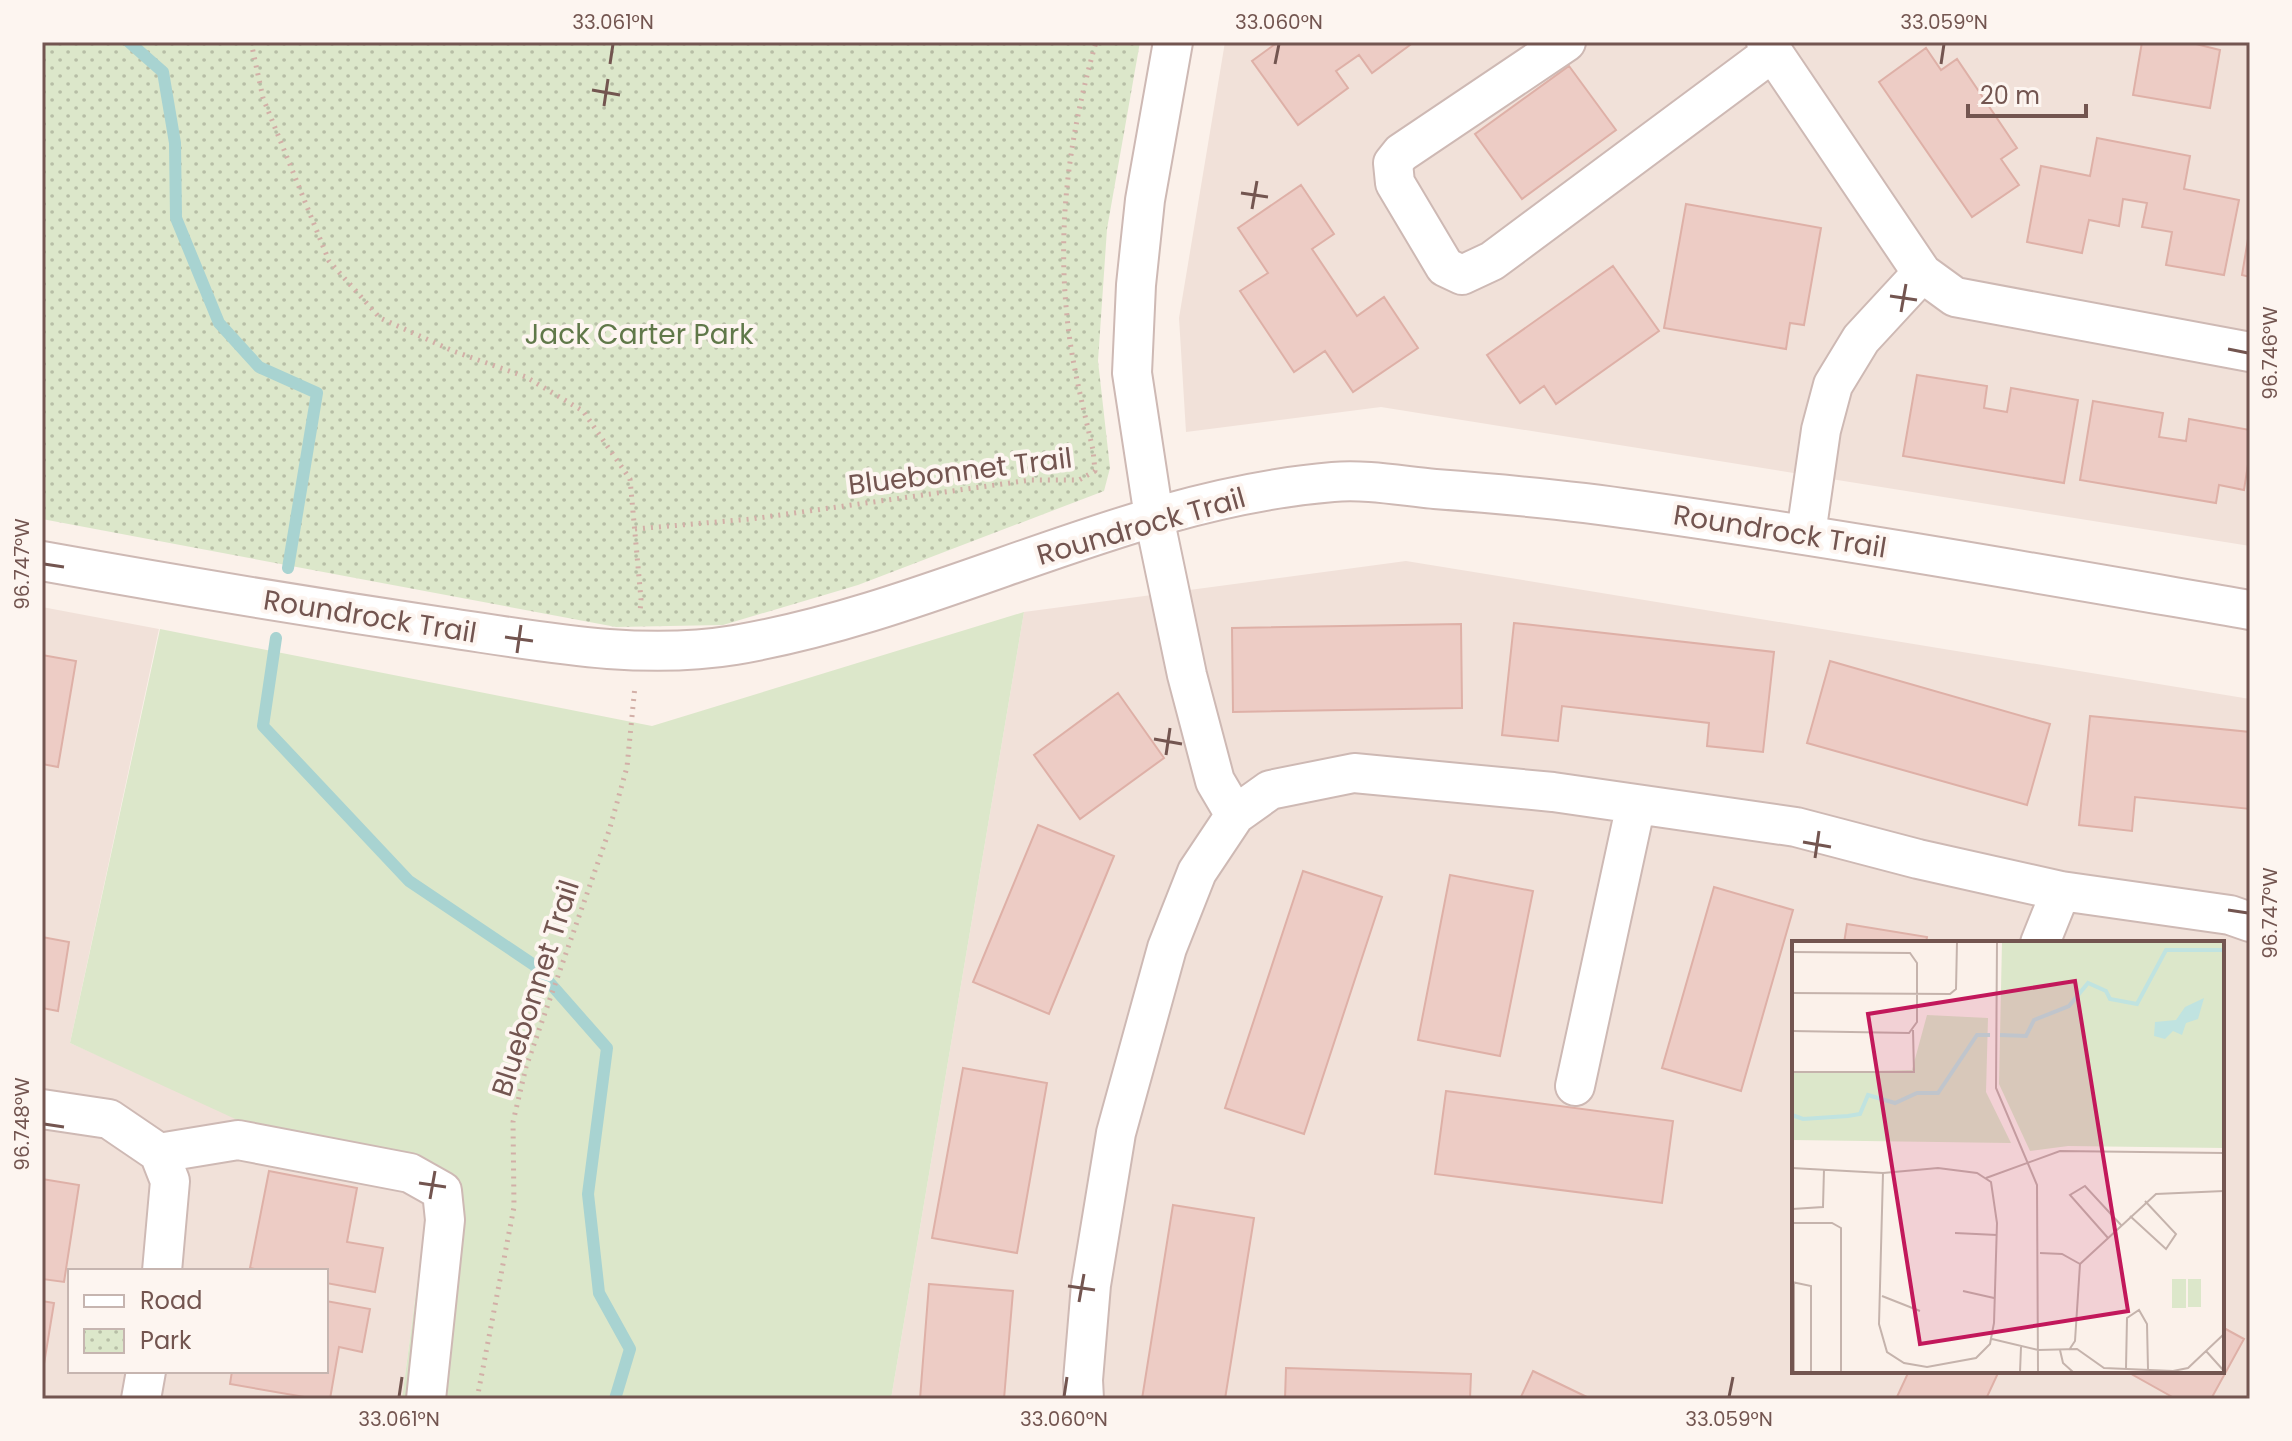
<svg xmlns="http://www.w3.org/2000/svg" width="2292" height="1441" viewBox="0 0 2292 1441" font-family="Poppins,sans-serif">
  <defs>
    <pattern id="park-dots" width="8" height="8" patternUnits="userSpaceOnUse" patternTransform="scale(2)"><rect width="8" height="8" fill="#dce7ca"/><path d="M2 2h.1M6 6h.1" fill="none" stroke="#b7bea6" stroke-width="1.8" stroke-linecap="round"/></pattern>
  </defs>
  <rect width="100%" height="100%" fill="#fbf1ea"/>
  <path fill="#f1e1d9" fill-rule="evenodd" d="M1225 42H2250V546L1381 407 1186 432 1179 318Z
    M1406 561 2250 699V1399H891L1024 612ZM1794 943H2222V1371H1794Z
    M42 607 159 629 70 1043 428 1201 402 1399H42ZM70 1271H326V1371H70Z"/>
  <path fill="#dce7ca" d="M1024 612 891 1399H402L428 1201 244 1123 70 1043 160 629 652 726Z"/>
  <path fill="url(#park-dots)" d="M42 42H1140L1107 229 1098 361 1110 468 1104 491 858 585 723 625 616 627 42 519Z"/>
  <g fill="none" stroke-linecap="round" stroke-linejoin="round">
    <path stroke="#a8d3d1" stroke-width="12" d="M129 42 163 72 175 143 176 218 219 323 259 367 317 393 288 568
      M276 638 263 726 409 881 534 965 607 1048 588 1194 599 1293 630 1349 615 1399"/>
  </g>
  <path fill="#edccc5" stroke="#deb0a7" stroke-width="2" d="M1278 42H1414L1372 73 1359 55 1336 71 1348 88 1298 125 1252 61Z
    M2142 42H2188L2220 50 2210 108 2133 95Z
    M1926 48 1941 70 1957 59 2017 148 2001 159 2019 185 1972 217 1879 82Z
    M1569 66 1616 130 1522 199 1475 134Z
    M2097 138 2190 156 2184 189 2239 200 2224 275 2166 265 2172 232 2142 227 2147 203 2123 199 2119 226 2089 220 2082 253 2027 242 2041 166 2090 176Z
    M1301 185 1334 234 1312 249 1357 316 1384 297 1418 348 1353 392 1325 351 1294 372 1240 291 1268 273 1238 228Z
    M1686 204 1821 228 1804 325 1790 323 1786 349 1664 328Z
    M2250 227V277L2242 275Z
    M1613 266 1659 331 1556 404 1544 386 1520 403 1487 355Z
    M1917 375 1987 386 1984 408 2007 412 2011 388 2078 400 2064 483 1903 456Z
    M2093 401 2163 413 2159 437 2186 441 2189 419 2250 430V452L2244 490 2219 485 2216 503 2080 480Z
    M1514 623 1774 652 1763 752 1707 746 1709 723 1562 706 1558 741 1502 735Z
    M1461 624 1462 708 1233 712 1232 628Z
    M42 655 76 661 58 767 42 764Z
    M1830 661 2050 724 2027 805 1807 743Z
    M1118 693 1164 758 1080 819 1034 755Z
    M2090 716 2250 732V809L2135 797 2132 831 2079 825Z
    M1038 825 1114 856 1049 1014 973 982Z
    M1303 871 1382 897 1304 1134 1225 1108Z
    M1450 875 1533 891 1500 1056 1418 1040Z
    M1714 887 1793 910 1741 1091 1662 1068Z
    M1847 924 1927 937 1926 943H1844Z
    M42 937 69 942 58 1011 42 1008Z
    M963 1068 1047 1083 1017 1253 932 1238Z
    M1446 1091 1673 1121 1662 1203 1435 1174Z
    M269 1171 357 1188 347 1242 383 1248 375 1292 326 1283V1271H264L250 1268Z
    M42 1179 79 1185 64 1282 42 1279Z
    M1173 1205 1254 1218 1225 1399H1142Z
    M929 1284 1013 1291 1004 1399H920Z
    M42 1301 54 1303 42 1376Z
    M326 1301 370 1309 362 1352 339 1347 330 1399H316L230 1384 232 1371H326Z
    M2222 1327 2244 1339 2211 1399H2176L2126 1371H2222Z
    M1286 1368 1471 1374 1470 1399H1285Z
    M1533 1371 1591 1399H1520Z
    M1909 1371H1999L1986 1399H1896Z"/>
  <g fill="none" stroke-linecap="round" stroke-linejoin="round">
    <g stroke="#ceb9b4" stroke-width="42">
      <path id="minor" d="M1173 42 1145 200 1136 285 1132 373 1154 517 1187 675 1215 781 1235 815
        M1566 42 1401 153 1393 163 1395 183 1445 267 1462 275 1492 261 1773 52
        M1766 42 1922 273 1955 297 2250 352
        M1806 534 1821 430 1833 385 1861 339 1922 273
        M42 561C176 585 309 607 443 627 539 641 638 661 735 645 940 610 1125 499 1333 482 1366 479 1402 486 1435 489 1502 494 1570 500 1637 510 1842 539 2046 575 2250 610
        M2040 943 2061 891
        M1575 1086 1636 804
        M42 1109 109 1119 159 1153 170 1181 162 1271
        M159 1153 238 1140 410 1173 442 1191 445 1220 426 1399
        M141 1399 146 1371
        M1084 1399 1083 1380 1091 1285 1116 1133 1167 948 1197 872 1235 815 1270 790 1354 773 1553 792 1796 827 1918 859 2061 891 2230 915 2250 922"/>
    </g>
    <path stroke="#d2afa7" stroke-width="5" stroke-dasharray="2 6" stroke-linecap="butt" d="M251 42 263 98 329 261 380 318 453 351 526 377 583 411 630 479 641 599 640 613
      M635 529 751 519 1031 480H1079L1095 471 1093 450C1083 406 1071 361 1067 316 1057 222 1070 133 1096 42
      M477 1399 514 1207 513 1122 526 1067 609 831 627 767 635 686"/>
    <use href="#minor" stroke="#fff" stroke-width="38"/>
  </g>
  <path fill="none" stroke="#735550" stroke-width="3" d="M610 64 613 44M1275 64 1279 44M1941 64 1944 44M592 90 620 95M604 106 608 79M1241 193 1268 197M1252 209 1257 181M1890 296 1917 300M1901 312 1906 284M2228 349 2248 353M44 564 64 567M505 637 533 641M517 653 521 625M1154 739 1182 744M1166 755 1170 728M1803 842 1831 847M1815 858 1819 831M2228 910 2248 913M44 1124 64 1127M419 1183 446 1187M430 1199 435 1171M1068 1286 1095 1290M1079 1302 1084 1274M399 1397 402 1377M1064 1397 1067 1377M1729 1397 1733 1377"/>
  <g text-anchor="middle" stroke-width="8" stroke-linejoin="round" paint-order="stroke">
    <g font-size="28" fill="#607849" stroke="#fdf5f0">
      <text x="639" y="344">Jack Carter Park</text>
    </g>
    <g font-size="28" fill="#735550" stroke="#fdf5f0">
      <text transform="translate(960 471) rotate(-7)" y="10">Bluebonnet Trail</text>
      <text transform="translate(1141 526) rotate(-16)" y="10">Roundrock Trail</text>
      <text transform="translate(1780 531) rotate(9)" y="10">Roundrock Trail</text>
      <text transform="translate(370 616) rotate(9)" y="10">Roundrock Trail</text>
      <text transform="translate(535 988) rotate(-72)" y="10">Bluebonnet Trail</text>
    </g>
  </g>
  <g transform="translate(1792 941)">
    <rect width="432" height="432" fill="#fbf1ea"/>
    <path d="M135 74 196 77 194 151 219 202 0 199V132L120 129ZM380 338H394V367H380ZM396 338H409V366H396Z" fill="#dce7ca"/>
    <path d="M210 1H432V207L276 205 238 210 207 143Z" fill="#dce7ca"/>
    <path d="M412 57 406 78 394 82 390 94 381 90 373 98 362 95 363 81 384 79 393 66Z" fill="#c0e3e0"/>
    <path fill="none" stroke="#c0e3e0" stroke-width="4" d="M208 94 234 95 242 79 277 65 296 42 314 50 318 58 345 63 374 9H432M0 174 11 178 56 175 68 173 76 154 103 162 125 152H146L185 94H198"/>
    <path fill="none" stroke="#c5b3ac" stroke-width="2" d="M205 1 204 147 245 244 246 431M0 11 118 12 125 22V81L117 92 0 90M0 52 158 53 164 48 165 1M0 131H122L121 89M0 227 91 232 146 227 185 232 199 241 205 282 202 382 198 403 184 417 135 426 112 422 95 411 87 383 91 232M194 237 268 210 432 212M0 268 31 266 32 228M338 275 374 308 384 293 353 260M0 282H40L49 287V431M163 292 205 294M316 297 278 254 293 245 329 284M248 312 270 313 288 323M0 341 19 345V431M171 350 202 357M90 355 128 370M200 398 246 409 285 408 312 427 381 430 396 427 432 393M268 409 271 422 281 431M277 409 283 400 288 323 364 253 432 250M414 410 432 430M334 427 335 377 347 369 355 383 356 428M2 431V341M228 431 229 406"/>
    <path fill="#c2185b" fill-opacity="0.15" stroke="#c2185b" stroke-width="4" d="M283 40 336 370 128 403 76 73Z"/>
    <rect width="432" height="432" fill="none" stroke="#735550" stroke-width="4"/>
  </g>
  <rect width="2292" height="1441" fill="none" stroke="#fdf5f0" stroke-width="88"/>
  <rect x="68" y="1269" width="260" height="104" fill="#fdf5f0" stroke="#c6b5b0" stroke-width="2"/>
  <rect x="84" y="1295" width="40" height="12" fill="#ffffff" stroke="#c6b5b0" stroke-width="2"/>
  <text x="140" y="1309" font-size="24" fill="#735550">Road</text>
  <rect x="84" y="1329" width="40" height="24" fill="url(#park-dots)" stroke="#c6b5b0" stroke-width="2"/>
  <text x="140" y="1349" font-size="24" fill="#735550">Park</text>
  <path d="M1968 104v12h118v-12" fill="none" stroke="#735550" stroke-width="4"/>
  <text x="1980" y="104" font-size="24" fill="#735550" stroke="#fdf5f0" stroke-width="6" paint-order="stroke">20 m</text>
  <rect x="44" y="44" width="2204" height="1353" fill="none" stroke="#735550" stroke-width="3"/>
  <g font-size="20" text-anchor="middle" fill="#735550">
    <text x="613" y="29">33.061°N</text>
    <text x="1279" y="29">33.060°N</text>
    <text x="1944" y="29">33.059°N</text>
    <text transform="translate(2270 353) rotate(-90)" y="7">96.746°W</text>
    <text transform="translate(22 564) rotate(-90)" y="7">96.747°W</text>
    <text transform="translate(2270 913) rotate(-90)" y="7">96.747°W</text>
    <text transform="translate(22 1124) rotate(-90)" y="7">96.748°W</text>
    <text x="399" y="1426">33.061°N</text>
    <text x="1064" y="1426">33.060°N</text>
    <text x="1729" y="1426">33.059°N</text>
  </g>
</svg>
